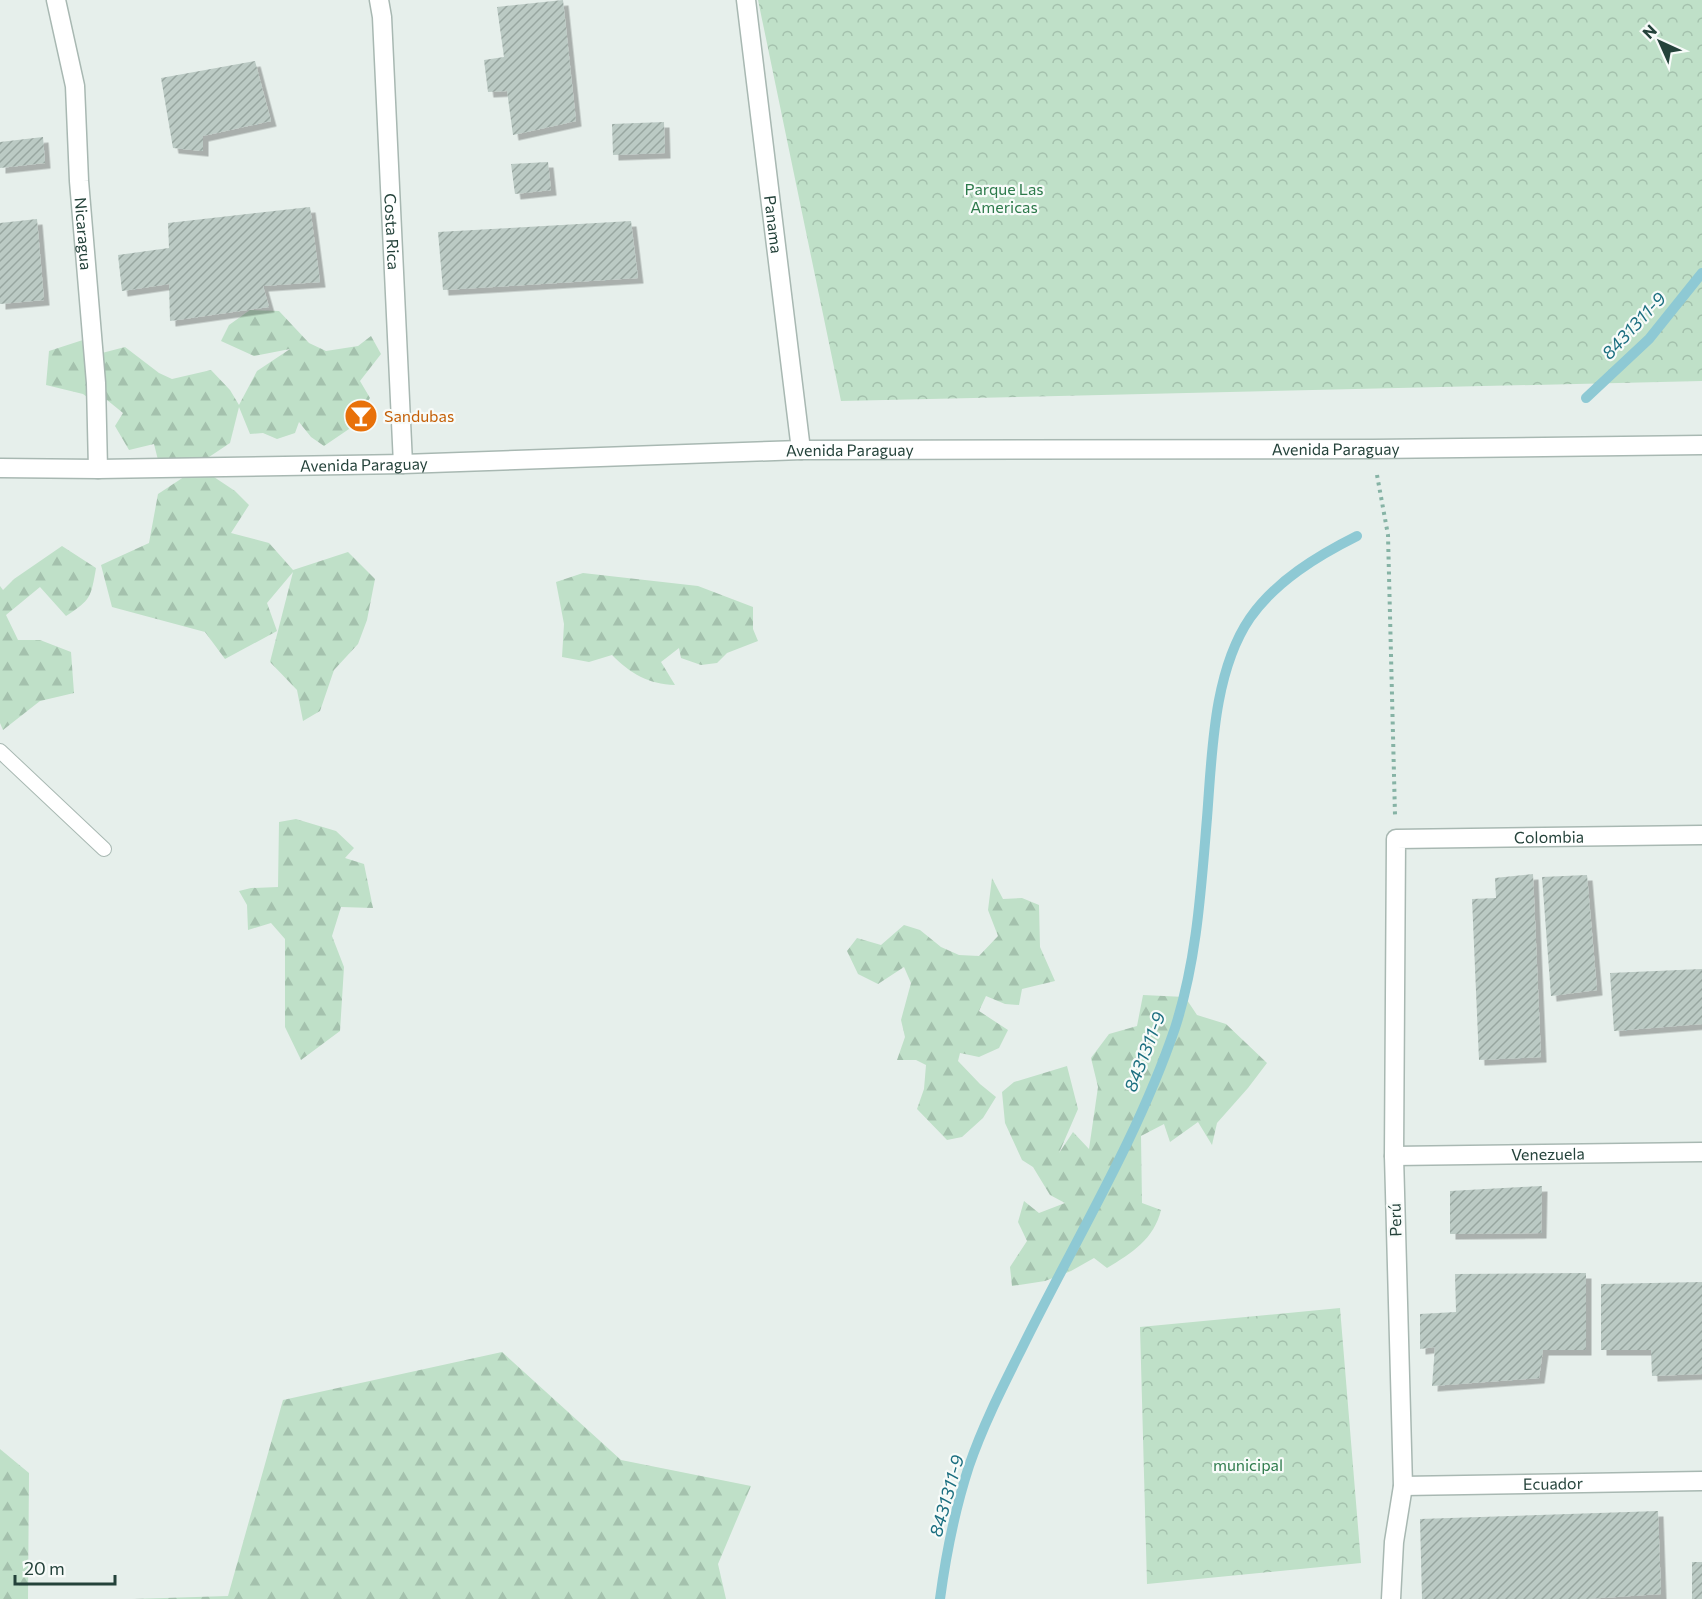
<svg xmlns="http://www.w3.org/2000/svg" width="1702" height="1599" viewBox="0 0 1702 1599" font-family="Commissioner,sans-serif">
  <defs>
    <pattern id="forest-firs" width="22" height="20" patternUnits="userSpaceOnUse" patternTransform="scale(1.5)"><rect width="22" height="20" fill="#bfe0c8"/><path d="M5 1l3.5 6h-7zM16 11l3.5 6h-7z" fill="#a4c1ad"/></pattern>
    <pattern id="park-crowns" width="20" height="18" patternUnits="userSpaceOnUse" patternTransform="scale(1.5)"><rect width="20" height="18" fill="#bfe0c8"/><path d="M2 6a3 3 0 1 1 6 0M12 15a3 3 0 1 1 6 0" fill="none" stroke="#a4c1ad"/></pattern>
    <pattern id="building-hatch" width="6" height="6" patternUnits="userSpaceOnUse" patternTransform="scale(1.5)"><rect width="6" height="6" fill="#bbcac4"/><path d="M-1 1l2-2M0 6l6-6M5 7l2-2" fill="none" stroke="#98a6a0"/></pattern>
    <filter id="shadow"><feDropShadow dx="5.5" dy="5.5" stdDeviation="0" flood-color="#0004"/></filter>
  </defs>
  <rect width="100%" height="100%" fill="#e6efeb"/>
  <path fill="url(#forest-firs)" d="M250 310 279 311 309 343 326 351 358 346 371 336 381 354 360 381 370 398 349 429 324 446 311 437 299 422 295 433 277 439 263 433 250 434 239 407 230 443 209 457 158 460 154 444 129 450 115 426 123 413 107 400 102 408 83 394 46 385 49 351 89 338 102 353 125 347 159 373 172 379 211 370 230 390 239 405 257 371 290 349 254 356 221 341 229 325Z
    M199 467 235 491 249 505 231 533 269 543 293 570 348 552 375 579 367 620 358 644 334 670 320 711 303 721 297 690 270 662 293 572 267 603 277 631 225 659 205 632 112 607 101 565 149 543 158 494Z
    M62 546 96 568C91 597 91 600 66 616L40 587 6 615 18 640H40L71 652 74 693 40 701 3 730 0 723V586L3 590 14 579Z
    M583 573 698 586 753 607V629L758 641 727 653 717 663 701 665 681 658 679 648 661 662 675 685C648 684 631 674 612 655L589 662 562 657 564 624 556 582Z
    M296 819 336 831 354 848 345 858 364 864 373 908 341 907 332 936 344 967 340 1031 301 1060 285 1027V939L271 923 248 930 247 905 239 891 251 888 278 887 279 822Z
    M992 878 1003 899 1022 898 1039 905 1040 947 1055 981 1022 989 1019 1005 1005 1004 986 996 979 1011 1008 1030 999 1048 979 1057 960 1053 958 1061 980 1084 996 1097 983 1118 962 1137 947 1140 917 1109 924 1089 926 1065 916 1060H897L905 1037 901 1020 911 983 904 967 878 984 858 974 847 951 857 938 881 945 904 925 920 930 941 947 959 955 979 956 998 936 988 910Z
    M1143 995 1185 997 1197 1015 1226 1024 1267 1063 1248 1088 1217 1123 1212 1145 1198 1122 1170 1142 1164 1124 1141 1136 1142 1203 1161 1210C1154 1239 1132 1253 1107 1268L1094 1258 1071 1271 1045 1281 1012 1286 1010 1267 1027 1241 1018 1222 1024 1201 1039 1213 1065 1203 1050 1195 1033 1167 1022 1160 1005 1123 1002 1092 1014 1082 1067 1066 1078 1109 1059 1153 1073 1132 1089 1149 1098 1087 1091 1058 1109 1034 1137 1026Z
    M502 1352 621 1460 751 1486 718 1564 726 1599H132L228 1596 283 1400Z
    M0 1449 29 1473 28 1599H0Z"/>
  <path fill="url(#park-crowns)" d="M758 0H1702V381L841 401Z
    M1340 1308 1361 1563 1147 1584 1140 1327Z"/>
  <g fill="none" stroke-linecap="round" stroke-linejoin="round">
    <path stroke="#8ec9d4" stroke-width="10" d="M1586 398 1649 339 1702 273
      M940 1599C946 1554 955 1509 969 1466 983 1425 1003 1386 1022 1348 1074 1242 1137 1140 1175 1028 1197 960 1201 889 1207 818 1212 755 1213 672 1250 618 1276 581 1317 556 1357 536"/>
  </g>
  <path fill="url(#building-hatch)" filter="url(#shadow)" d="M563 0 576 121 513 135 507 91 488 92 484 60 504 57 497 7Z
    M255 61 271 121 203 136V151L173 148 161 78Z
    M664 122 665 153 613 155 612 124Z
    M43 137 45 163 0 168V142Z
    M548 162 551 190 515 194 511 164Z
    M310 207 320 282 263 286 269 307 170 321 169 284 122 291 118 255 169 248 168 223Z
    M37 219 44 300 0 304V223Z
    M631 221 638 278 443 290 438 232Z
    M1533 874 1541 1057 1479 1060 1472 899 1496 898 1495 878Z
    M1587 875 1597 990 1551 996 1542 877Z
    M1702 969V1024L1614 1031 1610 973Z
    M1542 1186 1541 1233 1450 1234V1191Z
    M1586 1273V1350H1543L1539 1378 1432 1386 1435 1347 1420 1349V1314L1456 1312 1455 1274Z
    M1702 1282V1374L1652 1376 1651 1350H1601V1284Z
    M1658 1511 1661 1594 1586 1599H1422L1420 1519Z
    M1692 1562H1702V1599H1692Z"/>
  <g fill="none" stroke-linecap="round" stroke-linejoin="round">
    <g stroke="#a8b8b2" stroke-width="16">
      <path id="service" d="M0 751 104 849"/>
    </g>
    <g stroke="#a8b8b2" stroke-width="21">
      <g id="minor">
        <path id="s1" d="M56 0 75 86 79 181 96 383 98 469"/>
        <path id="s2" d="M379 0 382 17 403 464"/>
        <path id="s3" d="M746 0 801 450"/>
        <path id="s4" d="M0 468 98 469 403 464 801 450 1373 449 1702 445"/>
        <path id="s5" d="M1394 1156 1702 1152"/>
        <path id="s6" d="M1403 1486 1702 1481"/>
        <path id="s7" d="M1391 1599 1394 1542 1403 1486 1394 1156 1396 839 1702 835"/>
      </g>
    </g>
    <path stroke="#86b3a5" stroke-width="4" stroke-dasharray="3 4.5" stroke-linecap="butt" d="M1377 475 1388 535 1395 815"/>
    <use href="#service" stroke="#fff" stroke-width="14"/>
    <use href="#minor" stroke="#fff" stroke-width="18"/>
  </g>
  <defs>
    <g id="bar-disc" transform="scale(1.725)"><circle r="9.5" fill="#e8710a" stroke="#f7fbf9"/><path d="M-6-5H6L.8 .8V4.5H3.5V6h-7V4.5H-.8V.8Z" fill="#fff"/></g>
  </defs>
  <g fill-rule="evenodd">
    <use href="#bar-disc" x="361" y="416"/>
  </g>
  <g text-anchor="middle" stroke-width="4.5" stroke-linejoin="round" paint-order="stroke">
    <g font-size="16" fill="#2d7a4b" stroke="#f7fbf9">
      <text x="1004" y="195">Parque Las<tspan x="1004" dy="18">Americas</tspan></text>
      <text x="1248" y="1471">municipal</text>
    </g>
    <g font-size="16" fill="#24423a" stroke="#f7fbf9">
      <text dy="6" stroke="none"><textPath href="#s3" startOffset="226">Panama</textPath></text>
      <text dy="6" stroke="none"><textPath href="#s2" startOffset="232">Costa Rica</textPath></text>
      <text dy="6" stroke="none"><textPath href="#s1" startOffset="236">Nicaragua</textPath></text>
      <text dy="6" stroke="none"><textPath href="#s4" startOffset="1336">Avenida Paraguay</textPath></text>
      <text dy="6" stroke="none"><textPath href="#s4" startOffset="850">Avenida Paraguay</textPath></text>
      <text dy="6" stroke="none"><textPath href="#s4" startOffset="364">Avenida Paraguay</textPath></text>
      <text dy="6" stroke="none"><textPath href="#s7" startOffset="914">Colombia</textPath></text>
      <text dy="6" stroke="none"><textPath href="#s5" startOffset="154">Venezuela</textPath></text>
      <text transform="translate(1395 1220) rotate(-92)" y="6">Perú</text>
      <text dy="6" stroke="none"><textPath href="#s6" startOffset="150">Ecuador</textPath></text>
    </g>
    <g font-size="16" fill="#c56008" stroke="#f7fbf9" text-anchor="start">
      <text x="384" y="422">Sandubas</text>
    </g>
    <g font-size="18" font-style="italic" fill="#1c6f80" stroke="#f7fbf9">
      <text transform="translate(1634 326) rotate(-47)" y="6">8431311-9</text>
      <text transform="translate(1145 1052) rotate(-69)" y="6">8431311-9</text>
      <text transform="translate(947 1496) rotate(-74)" y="6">8431311-9</text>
    </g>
  </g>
  <g transform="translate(1660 42) rotate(315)" stroke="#f7fbf9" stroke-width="4.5" paint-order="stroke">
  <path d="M0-4.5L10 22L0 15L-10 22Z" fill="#24423a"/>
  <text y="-9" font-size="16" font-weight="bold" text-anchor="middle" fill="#24423a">N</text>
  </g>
  <path d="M15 1575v9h100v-9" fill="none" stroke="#24423a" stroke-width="3"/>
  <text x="24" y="1575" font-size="18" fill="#24423a" stroke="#f7fbf9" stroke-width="4.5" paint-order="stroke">20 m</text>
</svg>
